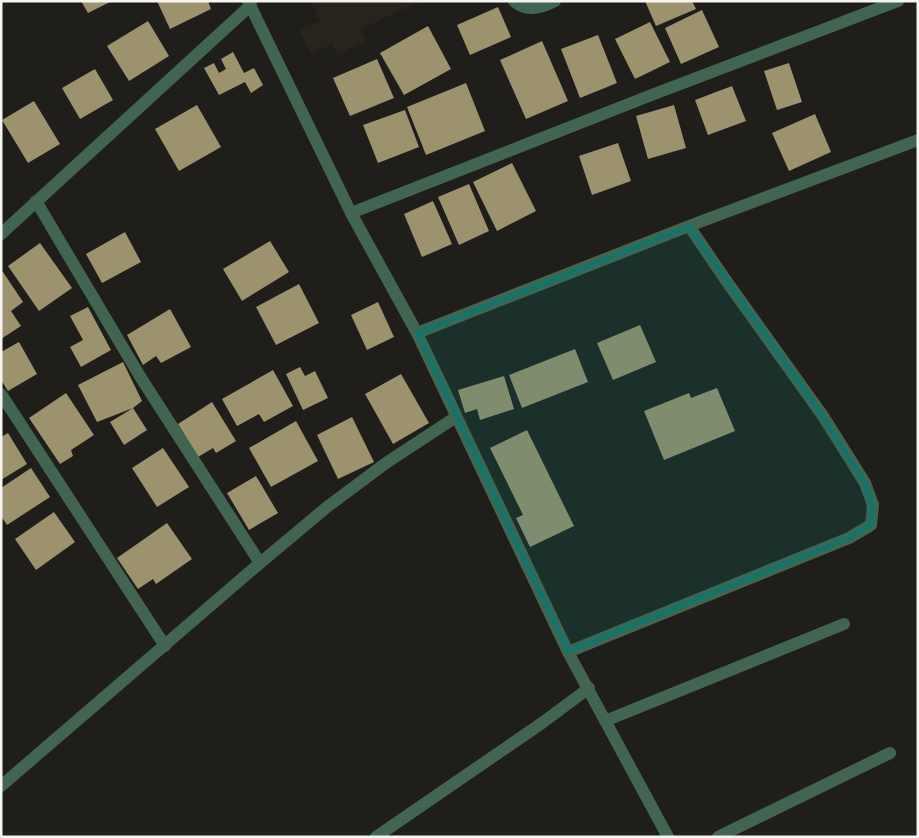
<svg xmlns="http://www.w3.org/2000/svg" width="919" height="838" viewBox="0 0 919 838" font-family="'Libre Baskerville',serif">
  <rect width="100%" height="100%" fill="#1f1e1b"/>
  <path fill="#26241b" d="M311 1H419V2L361 29 367 41 337 55 332 44 311 54 299 30 320 21Z"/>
  <path fill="#9c926e" d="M81 1H112L88 13Z
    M157 1H208L211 9 170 29Z
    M645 1H692L696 9 656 26Z
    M498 7 511 37 470 55 457 25Z
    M702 10 719 47 681 64 665 28Z
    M148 21 169 56 129 81 107 46Z
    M650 22 670 62 635 79 615 39Z
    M428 26 451 69 404 95 380 53Z
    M598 35 617 83 580 98 561 49Z
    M542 41 568 101 526 119 500 60Z
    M233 52 244 73 254 68 263 85 251 93 245 82 219 95 204 68 214 63 219 73 226 69 221 59Z
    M377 59 394 98 350 116 333 78Z
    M789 63 802 102 777 110 764 71Z
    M95 69 113 100 80 119 62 88Z
    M466 83 485 131 426 155 407 107Z
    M732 86 746 121 708 135 695 100Z
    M34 101 60 144 28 163 2 120Z
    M197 105 221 147 179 171 155 129Z
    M674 105 686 148 648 159 636 116Z
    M405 110 419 147 378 163 363 125Z
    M815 114 831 152 789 171 772 133Z
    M618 143 631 181 592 195 579 156Z
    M512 163 536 211 497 231 473 182Z
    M469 184 489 231 459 245 438 197Z
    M433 201 452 244 422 257 404 214Z
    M125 232 141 262 102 283 86 254Z
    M270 241 289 272 242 301 223 269Z
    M40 243 72 288 39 311 8 266Z
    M3 272 23 302 11 311 21 326 1 339V273Z
    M299 284 319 323 276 345 256 307Z
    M378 302 394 337 367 350 351 315Z
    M88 307 111 350 81 367 70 347 83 340 70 316Z
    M170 309 191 347 161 363 156 356 143 365 127 335Z
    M640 325 656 362 613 380 597 343Z
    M19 342 37 374 8 391 1 380V352Z
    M575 349 588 382 522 408 509 375Z
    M123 362 142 401 133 408 97 422 78 385Z
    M300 367 305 376 315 371 328 398 303 410 286 374Z
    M273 370 293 406 264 422 259 414 237 426 222 399Z
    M401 374 429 423 393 444 365 394Z
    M504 376 514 409 480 420 477 409 465 413 458 390Z
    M717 388 735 431 664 460 644 411 689 393 691 398Z
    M66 393 94 435 71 450 73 456 60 464 29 418Z
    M212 402 236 441 216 453 213 448 198 457 178 424Z
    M133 408 147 430 124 445 110 422Z
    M352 417 374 462 338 479 317 435Z
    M296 421 318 461 271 487 249 448Z
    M527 430 574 526 530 547 516 518 523 515 490 448Z
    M8 433 27 464 1 480V437Z
    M163 448 189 487 157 507 132 468Z
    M31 468 50 497 7 525 1 516V488Z
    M256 476 278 513 249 530 227 493Z
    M54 512 75 542 36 570 15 539Z
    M167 523 192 559 156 584 153 579 138 589 117 558Z"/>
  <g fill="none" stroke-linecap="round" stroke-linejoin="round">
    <path stroke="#426552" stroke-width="12" d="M248 1 351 213 417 333 568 652 668 837
      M514 1C526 12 542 8 555 1
      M36 201 141 378 260 563
      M351 213 649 96 898 1
      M1 234 251 5
      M417 333 689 226 918 140
      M1 394 165 646
      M568 652 849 538 871 525 873 505 865 483 823 416 725 279 689 226
      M605 721 844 624
      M1 786 253 569 327 507 386 463 456 417
      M376 837 542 723 589 688
      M718 837 890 753"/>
  </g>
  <path fill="#0f766e" fill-opacity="0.2" stroke="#0f766e" stroke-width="4" stroke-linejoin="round" d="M689 226 823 416 865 483 873 505 871 525 849 538 568 652 417 333Z"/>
  <rect width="919" height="838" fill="none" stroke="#f5f4f2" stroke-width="5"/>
</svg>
